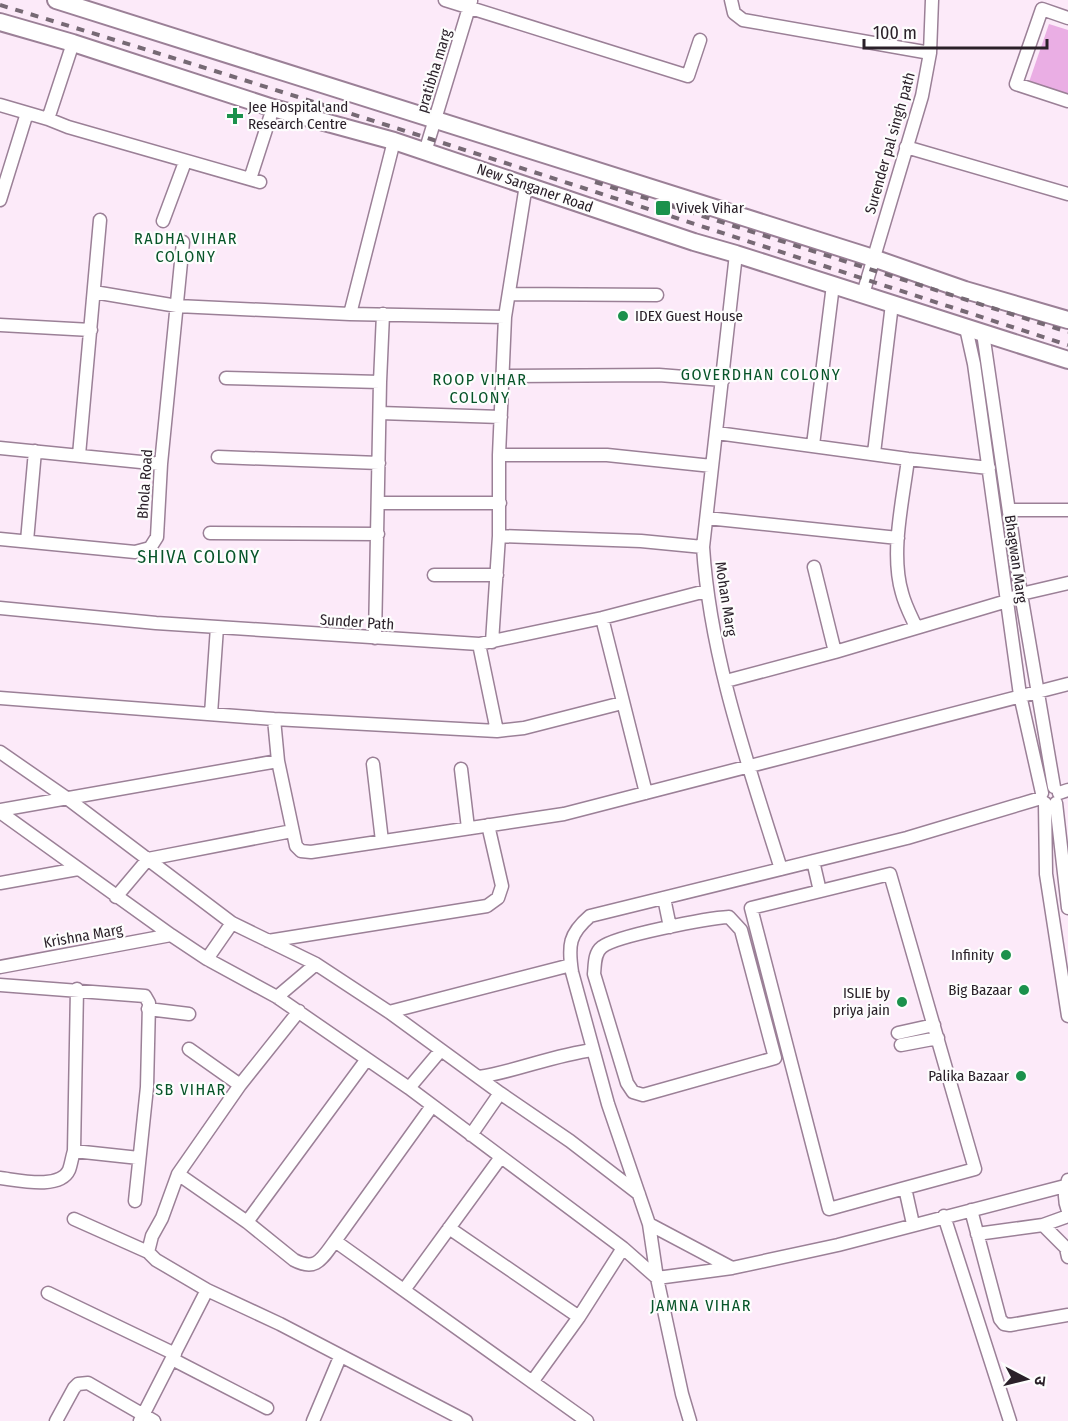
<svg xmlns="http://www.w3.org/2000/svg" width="1068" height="1421" viewBox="0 0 1068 1421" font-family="'Fira Sans Condensed','Noto Sans Devanagari',sans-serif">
  <rect width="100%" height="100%" fill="#fceaf9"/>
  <path fill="#eaaee4" d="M1049 24 1068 30V95L1029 82Z"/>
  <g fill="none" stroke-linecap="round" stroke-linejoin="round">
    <g stroke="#9b8097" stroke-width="15">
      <path id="minor" d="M445 0 688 76 700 40
        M731 0 734 13 743 20 930 53
        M1068 18 1042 9 1016 84 1068 101
        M73 43 48 119 68 127 260 182
        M0 105 48 119
        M394 141 350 314 505 317
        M906 147 1068 194
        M425 152 471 1
        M250 179 273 108
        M0 200 27 113
        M163 221 185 162
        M736 254 703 547C710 657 748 764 781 869
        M94 292 177 306 350 314
        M509 294 657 295
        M863 294 922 96 930 53 932 0
        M0 325 91 330
        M966 328 974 364 1020 695 1042 793
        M983 333 1021 594 1054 787
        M502 376 659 375 723 380
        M226 378 380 382
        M380 413 501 417
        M717 433 908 459 989 468
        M813 445 833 285
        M0 448 161 464
        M874 453 892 304
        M79 455 100 220
        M499 455H607L712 466
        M218 457 379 463
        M908 459C903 500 890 553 902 593 905 605 911 616 916 627
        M378 503H500
        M1009 510H1068
        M707 518 898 538
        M210 533 378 534
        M499 536 641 541 703 547
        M0 539 135 552 150 548 157 537 161 464 183 242
        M27 541 35 451
        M814 567 835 652
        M434 575H497
        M0 608 156 623 479 644 602 618 706 591
        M602 618 646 793
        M375 638 380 382 383 314
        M492 642 499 536V455L505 317 526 185
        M479 644 497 731 524 728 622 703
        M726 681 835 652 1007 601 1021 594 1068 583
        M0 698 274 719 497 731
        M211 714 217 627
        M274 719 278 761 296 846 301 851 311 852 564 814 1068 684
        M0 752 68 799 232 923 316 964 389 1012 500 1093 570 1141 639 1194
        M373 764 382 841
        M461 769 468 828
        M1059 793 1068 790
        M1045 803 1046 874 1068 1016
        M1056 803 1068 908
        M0 810 278 761
        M0 812 171 935 207 959 277 997 409 1088 623 1248 657 1278 732 1268 838 1245 1065 1186
        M813 861 820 891
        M0 883 78 869
        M116 897 148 859 292 831
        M664 898 670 927
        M729 917 741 930 775 1058 643 1095 633 1092 627 1083 594 974C595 965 594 953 602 947 615 936 708 918 729 917Z
        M268 941 487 906 498 898 502 886 488 825
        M207 959 232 923
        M0 967 171 935
        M0 985 145 996 149 1003 147 1087 135 1201
        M277 997 316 964
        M148 1009 189 1014
        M389 1012 571 965
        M898 1033 934 1025
        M901 1045 938 1038
        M189 1049 240 1085
        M479 1077C517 1071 554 1055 593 1050
        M409 1088 441 1050
        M432 1106 335 1241 587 1421
        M471 1135 500 1093
        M74 1151 139 1158
        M178 1174 162 1218 152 1236 148 1252 156 1260 207 1290 280 1324 466 1421
        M0 1178C18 1180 60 1190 69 1170 71 1165 72 1157 74 1151L77 989
        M1068 1180C1064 1190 1064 1201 1068 1211
        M905 1188 829 1209 751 908 890 874 975 1169 905 1188 913 1224
        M971 1210 1000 1319 1004 1324 1010 1325 1068 1315
        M944 1216 1010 1421
        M74 1219 148 1252
        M247 1222 178 1174 240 1085 299 1011
        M649 1224 732 1268
        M1043 1225 1066 1248 1068 1257
        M449 1228 579 1317
        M977 1234 1043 1225 1068 1216
        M335 1241C322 1258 317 1272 294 1260L247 1222 367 1059
        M404 1290 501 1157
        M48 1293 175 1354
        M172 1359 267 1408
        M532 1382 579 1317 623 1248
        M56 1421 74 1388 78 1384 88 1383 154 1421
        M140 1421 207 1290
        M313 1421 340 1357
        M690 1421 682 1394 657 1278 649 1224 608 1104 572 972C568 945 569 934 590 916L907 838 1041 798"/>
    </g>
    <g stroke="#9b8097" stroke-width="20">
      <path id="major" d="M56 0 873 258 965 290 1068 320
        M0 22 73 43 273 108 394 141 694 242 736 254 1068 360"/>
    </g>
    <use href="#minor" stroke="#fff" stroke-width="12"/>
    <use href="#major" stroke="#fff" stroke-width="16"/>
    <path stroke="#766974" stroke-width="4" stroke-dasharray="8 8" stroke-linecap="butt" d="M0 5C358 113 712 230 1068 345
      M595 182 1068 332"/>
  </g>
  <g fill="#1b914c" stroke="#fdfdfd" stroke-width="2">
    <path d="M232 107h6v6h6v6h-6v6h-6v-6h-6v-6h6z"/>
    <rect x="655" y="200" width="16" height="16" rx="3"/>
    <circle cx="623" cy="316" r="6"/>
    <circle cx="1006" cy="955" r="6"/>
    <circle cx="1024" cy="990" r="6"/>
    <circle cx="902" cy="1002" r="6"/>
    <circle cx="1021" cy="1076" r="6"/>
  </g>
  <g text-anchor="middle" stroke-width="4.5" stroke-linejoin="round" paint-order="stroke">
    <g font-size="15" fill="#2a2029" stroke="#fdfdfd">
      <text transform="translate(434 71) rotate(-73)" y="5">pratibha marg</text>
      <text transform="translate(890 143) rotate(-74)" y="5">Surender pal singh path</text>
      <text transform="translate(535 188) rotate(19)" y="5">New Sanganer Road</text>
      <text transform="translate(145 484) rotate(-86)" y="5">Bhola Road</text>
      <text transform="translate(1016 559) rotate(82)" y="5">Bhagwan Marg</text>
      <text transform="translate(726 599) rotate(81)" y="5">Mohan Marg</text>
      <text transform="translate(357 622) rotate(4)" y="5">Sunder Path</text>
      <text transform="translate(83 936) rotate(-10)" y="5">Krishna Marg</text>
    </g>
    <g font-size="15" fill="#2a2029" stroke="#fdfdfd" text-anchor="end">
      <text x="248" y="112" text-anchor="start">Jee Hospital and<tspan x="248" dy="17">Research Centre</tspan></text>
      <text x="676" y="213" text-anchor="start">Vivek Vihar</text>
      <text x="635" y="321" text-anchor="start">IDEX Guest House</text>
      <text x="994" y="960">Infinity</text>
      <text x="1012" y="995">Big Bazaar</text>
      <text x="890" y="998">ISLIE by<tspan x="890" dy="17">priya jain</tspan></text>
      <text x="1009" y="1081">Palika Bazaar</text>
    </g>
    <g font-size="16" letter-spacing="1.5" fill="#075429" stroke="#fdfdfd">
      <text x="186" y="244">RADHA VIHAR<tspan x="186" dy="18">COLONY</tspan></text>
      <text x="761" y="380">GOVERDHAN COLONY</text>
      <text x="480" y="385">ROOP VIHAR<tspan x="480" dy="18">COLONY</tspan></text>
      <text x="191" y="1095">SB VIHAR</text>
      <text x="701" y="1311">JAMNA VIHAR</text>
    </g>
    <g font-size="18" letter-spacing="1.5" fill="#075429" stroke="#fdfdfd">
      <text x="199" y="563">SHIVA COLONY</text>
    </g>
  </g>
  <g transform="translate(1026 1379) rotate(97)" stroke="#fdfdfd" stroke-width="4.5" paint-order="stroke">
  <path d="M0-4.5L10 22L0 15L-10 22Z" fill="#2a2029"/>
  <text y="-9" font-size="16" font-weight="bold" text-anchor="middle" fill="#2a2029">उ</text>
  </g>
  <path d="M864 39v9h183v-9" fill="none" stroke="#2a2029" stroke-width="3"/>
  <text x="873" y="39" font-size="18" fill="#2a2029" stroke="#fdfdfd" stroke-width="4.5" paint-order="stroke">100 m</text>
</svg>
